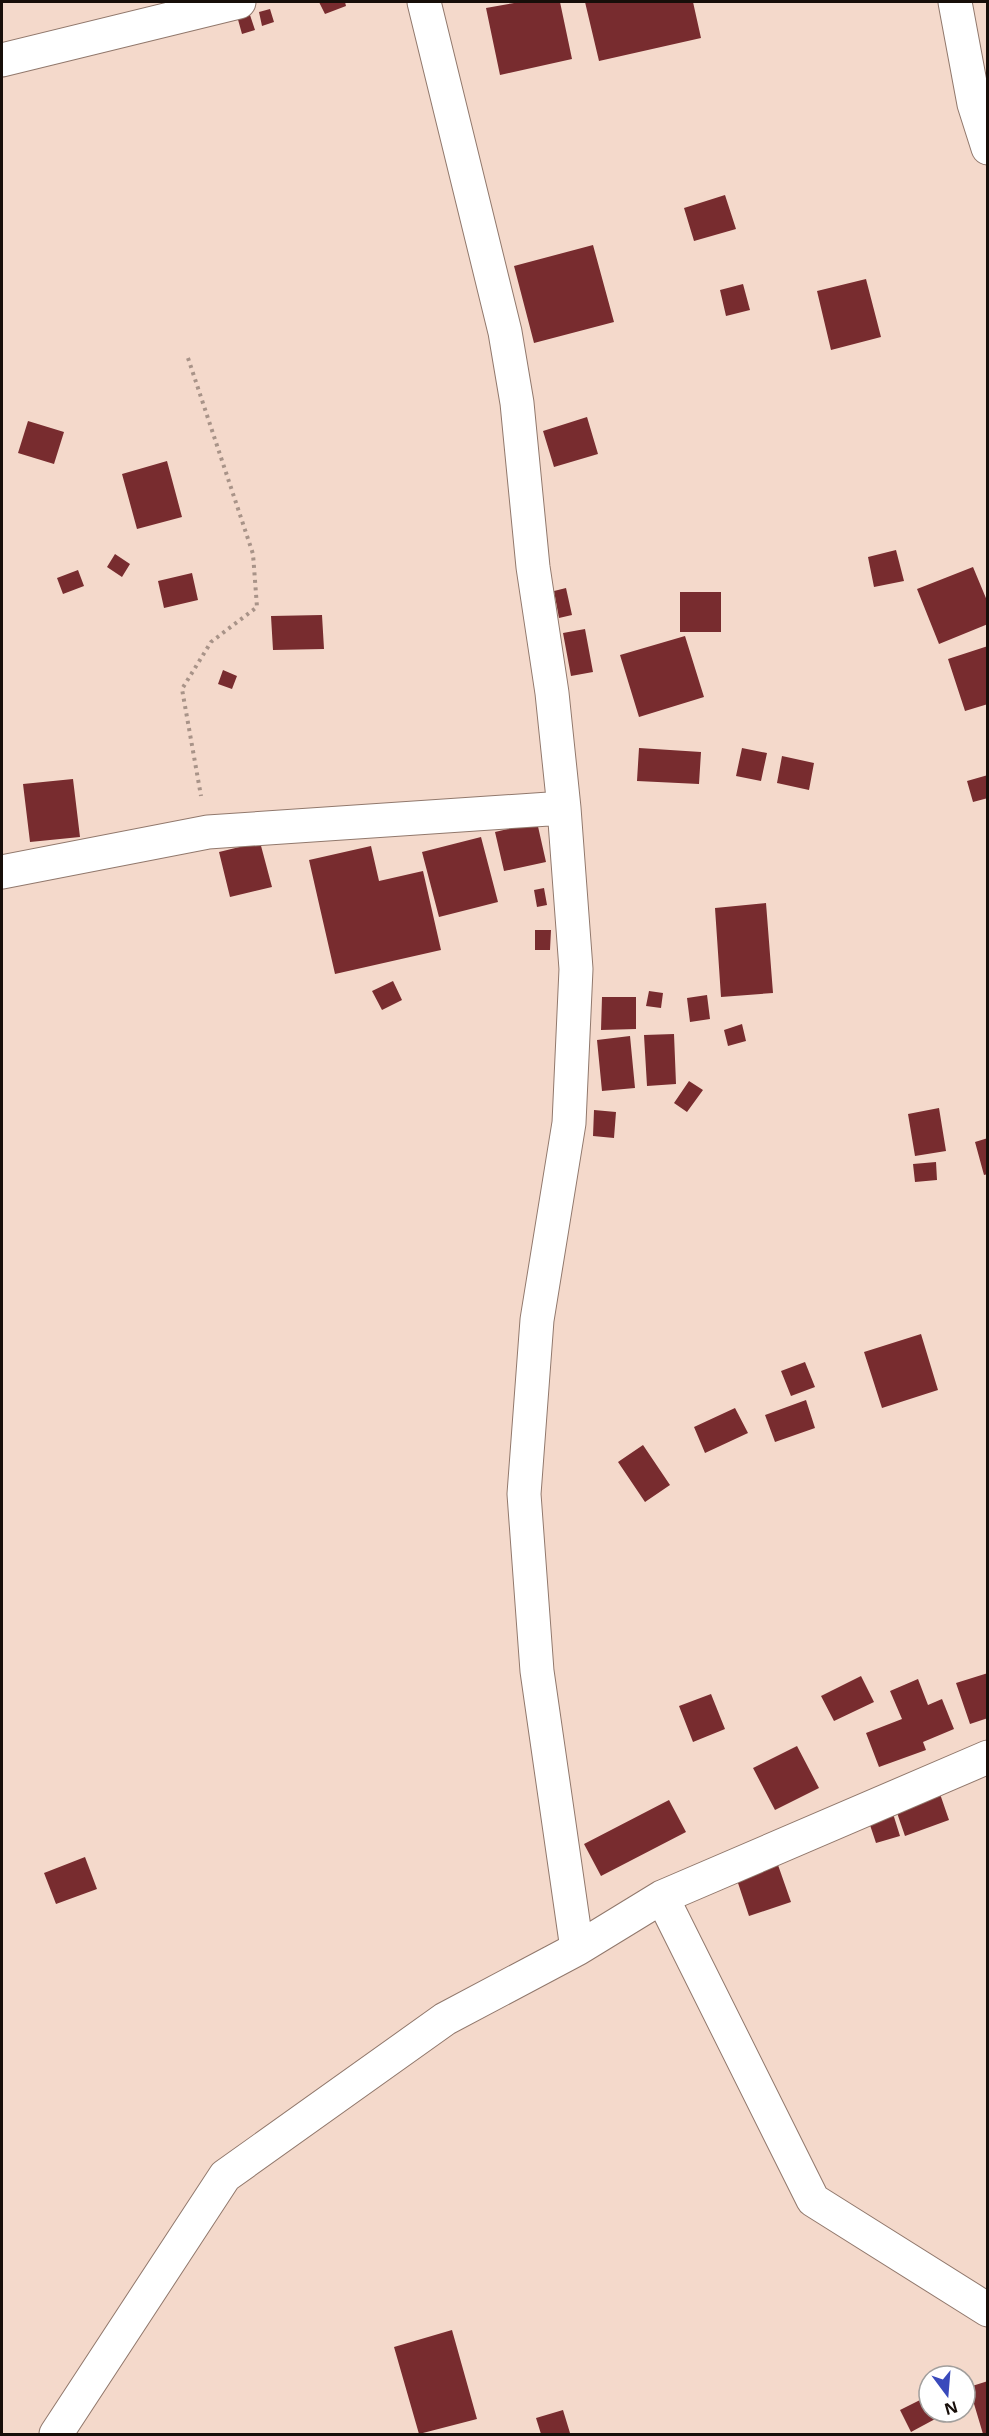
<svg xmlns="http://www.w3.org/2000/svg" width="989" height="2436" viewBox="0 0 989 2436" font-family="'Open Sans',sans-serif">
  <rect width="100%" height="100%" fill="#f4d9cb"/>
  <path fill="#782c2f" d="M319 2H345L346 6 325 14Z
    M520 2H560L572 59 500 75 486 8Z
    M585 2H693L701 38 599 61Z
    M270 9 274 22 262 26 259 12Z
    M249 12 255 30 242 34 237 16Z
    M725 195 736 229 694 241 684 208Z
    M593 245 614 322 534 343 514 266Z
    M866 279 881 337 831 350 817 291Z
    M743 284 750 310 726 316 720 290Z
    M587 417 598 454 554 467 543 431Z
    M28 421 64 432 54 464 18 453Z
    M167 461 182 517 137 529 122 474Z
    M896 550 904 581 874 587 868 557Z
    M115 554 130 564 122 577 107 567Z
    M973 567 988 603V624L939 644 917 589Z
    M78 570 84 586 63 594 57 578Z
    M192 573 198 600 164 608 158 581Z
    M566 588 572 615 559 618 554 591Z
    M680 592H721V632H680Z
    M322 615 324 649 273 650 271 616Z
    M585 629 593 672 571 676 563 633Z
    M685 636 704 697 639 717 620 655Z
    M988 646V704L965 711 948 659Z
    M223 670 237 676 232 689 218 684Z
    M639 748 701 752 699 784 637 781Z
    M742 748 767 753 761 781 736 776Z
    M782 756 814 763 809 790 777 783Z
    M988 775V798L973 802 967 781Z
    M73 779 80 837 30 842 23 784Z
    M537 822 546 862 504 871 495 832Z
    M481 837 498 902 439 917 422 852Z
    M260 842 272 887 230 897 219 852Z
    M371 846 379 881 423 871 441 950 335 974 309 860Z
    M544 888 547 905 537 907 534 890Z
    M766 903 773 993 721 997 715 908Z
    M535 930H551L550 950H535Z
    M393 981 402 1000 382 1010 372 991Z
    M649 991 663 993 661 1008 646 1006Z
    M707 995 710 1019 690 1022 687 998Z
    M602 997H636V1029L601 1030Z
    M742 1024 746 1041 728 1046 724 1030Z
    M674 1034 676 1084 647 1086 644 1035Z
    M630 1036 635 1088 602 1091 597 1040Z
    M689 1081 703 1090 687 1112 674 1103Z
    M939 1108 946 1151 915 1156 908 1114Z
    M594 1110 616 1112 614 1138 593 1136Z
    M988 1138V1174L984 1175 975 1142Z
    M936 1162 937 1180 915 1182 913 1164Z
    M921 1334 938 1390 882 1408 864 1352Z
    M805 1362 815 1387 791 1396 781 1371Z
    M806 1400 815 1428 775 1442 765 1415Z
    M735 1408 748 1433 705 1453 694 1427Z
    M643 1445 670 1485 645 1502 618 1462Z
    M988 1673V1718L970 1724 956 1683Z
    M861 1676 874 1702 834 1721 821 1696Z
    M918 1679 928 1705 942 1699 954 1729 923 1742 926 1750 879 1767 866 1733 902 1719 890 1691Z
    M711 1694 725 1729 693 1742 679 1706Z
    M797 1746 819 1788 775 1810 753 1768Z
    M939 1791 949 1820 905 1836 895 1807Z
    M669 1800 686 1832 601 1876 584 1844Z
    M890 1804 900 1836 876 1843 866 1813Z
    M85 1857 97 1889 56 1904 44 1873Z
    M778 1865 791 1902 749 1916 737 1880Z
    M452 2330 477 2419 419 2434 394 2347Z
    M988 2381V2434H983L969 2387Z
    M926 2397 929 2403V2412H933L937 2418 911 2432 900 2410Z
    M563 2410 570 2433 541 2434 536 2418Z"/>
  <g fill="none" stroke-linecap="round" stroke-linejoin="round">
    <g stroke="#91786c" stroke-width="35">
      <path id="street" d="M955 2 974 104 988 148
        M2 872 208 832 564 808
        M662 1897 813 2200 988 2310
        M577 1949 662 1897 988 1757
        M56 2434 225 2176 445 2019 577 1949 537 1671 524 1494 537 1320 569 1123 576 969 564 808 552 693 533 567 517 403 505 332 424 2"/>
    </g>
    <g stroke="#91786c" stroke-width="35">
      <path id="secondary" d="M2 60 239 2"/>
    </g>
    <path stroke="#a89388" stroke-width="4" stroke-dasharray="3 4.5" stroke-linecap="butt" d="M188 358 253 554 257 607 211 642 182 689 201 796"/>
    <use href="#street" stroke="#fff" stroke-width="33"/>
    <use href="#secondary" stroke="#fff" stroke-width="33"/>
  </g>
  <rect width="989" height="2436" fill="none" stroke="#170e09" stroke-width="6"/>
  <g transform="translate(947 2394) rotate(164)"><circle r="28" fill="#ffffff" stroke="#a29f9d" stroke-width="1.5"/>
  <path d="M0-4.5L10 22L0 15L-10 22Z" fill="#3949bb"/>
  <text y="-9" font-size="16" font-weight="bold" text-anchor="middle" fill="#170e09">N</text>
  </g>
</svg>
